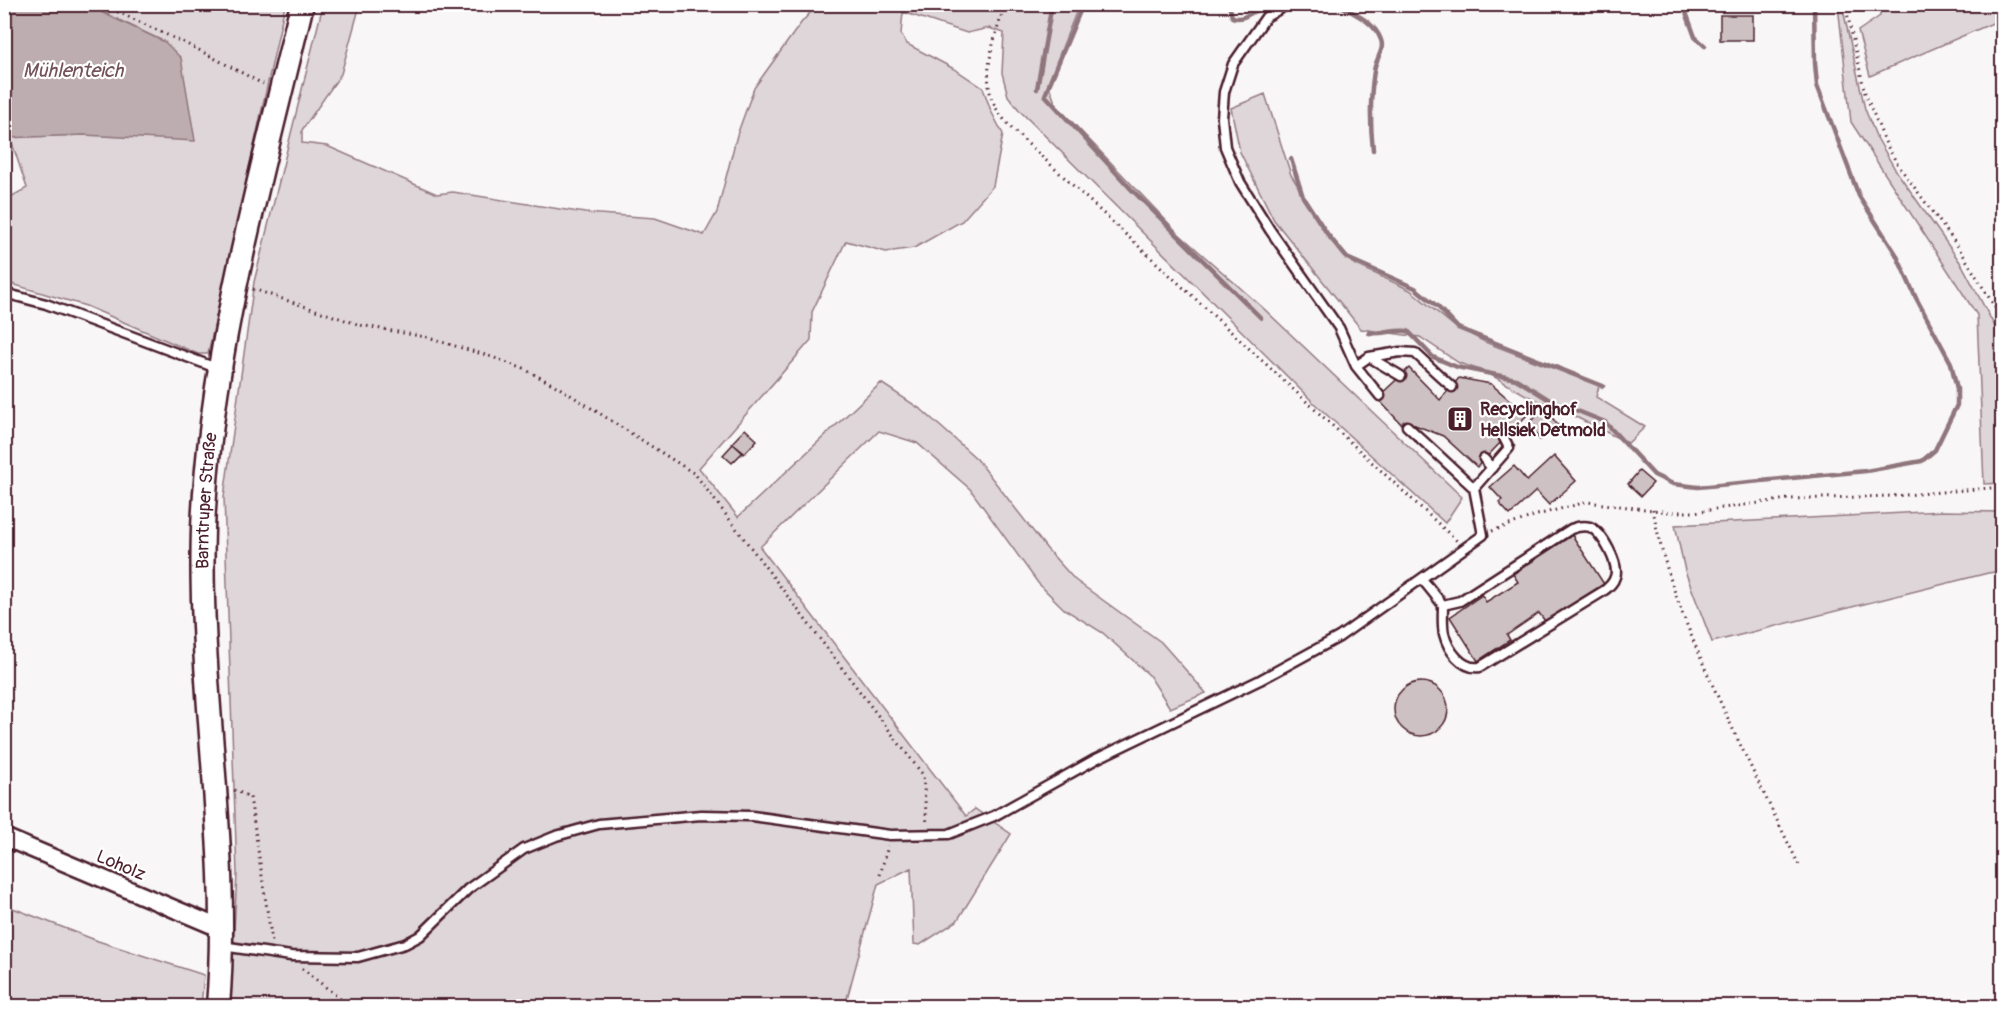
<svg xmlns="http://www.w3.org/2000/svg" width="2007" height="1011" viewBox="0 0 2007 1011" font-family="Pangolin,sans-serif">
  <rect width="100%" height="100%" fill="#f8f6f7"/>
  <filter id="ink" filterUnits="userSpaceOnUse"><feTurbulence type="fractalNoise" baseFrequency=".0167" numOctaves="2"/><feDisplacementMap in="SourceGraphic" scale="12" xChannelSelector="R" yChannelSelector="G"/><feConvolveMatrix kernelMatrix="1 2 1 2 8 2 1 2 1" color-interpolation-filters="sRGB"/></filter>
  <g filter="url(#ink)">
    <path fill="#ded6d9" stroke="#947a82" stroke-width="1.5" d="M88 5H285L208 354H198L86 306 5 282V200L27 188 10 137 84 135 165 42Z
      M323 5H360L341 74 302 130V143L327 146 437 194 453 192 585 213 655 218 704 235 717 212 737 135 754 88 801 23 817 5H1079L1048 83 1056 105 1179 234 1262 307 1462 497 1445 523 1316 405 1020 111 1008 96 1002 73 1004 33 989 28 967 33 903 12 901 34 907 44 956 70 983 88 991 111 1003 134 993 186 962 221 914 248 886 252 846 241 812 312 811 340 699 468 738 517 881 383 922 410 977 459 1047 549 1075 580 1161 642 1206 693 1170 708 1149 675 1103 633 1064 609 1038 583 970 489 917 443 879 431 760 547 966 816 975 809 1011 834 957 921 920 945 914 944 911 868 878 884 845 1006H230L237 874 224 497 254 282Z
      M1838 5H1842L1865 109 1876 136 1895 169 1962 265 2002 340V483L1984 484 1977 315 1851 122Z
      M1879 5H2002V19L1870 76 1858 31 1880 16Z
      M1265 94 1291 175 1334 244 1352 263 1410 290 1453 325 1485 342 1599 386 1596 397 1645 427 1628 443 1554 406 1533 399 1486 372 1459 363 1420 337 1361 329 1274 220 1240 152 1231 108Z
      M1942 511 2002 512V571L1988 573 1712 642 1685 571 1675 525Z
      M5 905 98 941 204 975 201 1006H5Z"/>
    <path fill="#bdadb0" stroke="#8f747b" stroke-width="1.5" d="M5 4 86 5 165 42 181 58 195 141 84 135 5 138Z"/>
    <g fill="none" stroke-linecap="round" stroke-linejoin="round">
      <path stroke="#8f747b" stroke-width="4.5" d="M1083 4 1045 95 1131 189 1261 318
        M1229 4 1232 17C1242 20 1248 15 1257 10
        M1683 4 1695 37 1705 46
        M1343 7C1357 15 1375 23 1381 40 1385 50 1375 60 1374 71 1370 97 1370 123 1373 150
        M1037 89 1052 4
        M1291 159 1303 197 1328 235 1347 258 1415 288 1438 307 1458 328 1603 386
        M1369 333C1383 335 1394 329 1408 331L1433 357 1457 367 1516 379 1548 399 1605 422 1654 475 1673 484 1698 487 1866 471 1922 461 1935 450 1957 405V389L1951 363 1915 296 1896 254 1859 196 1817 85 1815 63 1814 4"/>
    </g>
    <path fill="#cdc1c4" stroke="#4a1f2b" stroke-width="1.5" d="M1720 15H1753V40H1720Z
      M1409 368 1440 400 1459 378 1491 384 1527 415 1477 467 1443 436 1410 423 1404 427 1377 398Z
      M1546 409 1559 427 1540 440 1528 423Z
      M745 429 757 440 744 454 732 443Z
      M733 444 743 452 732 463 723 455Z
      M1554 456 1576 481 1549 505 1536 491 1510 515 1499 503 1502 500 1490 487 1514 466 1527 481Z
      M1639 471 1653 483 1641 496 1628 484Z
      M1572 535 1604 584 1545 621 1539 613 1507 635 1510 640 1478 661 1450 617 1482 595 1486 602 1518 582 1513 574Z
      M1394 709a27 27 0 1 1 54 0a27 27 0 1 1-54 0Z"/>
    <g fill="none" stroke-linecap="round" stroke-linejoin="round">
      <g stroke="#4a1f2b" stroke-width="13">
        <path id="service" d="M1288 4 1266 17 1233 64 1224 92 1222 118 1225 147 1240 182 1270 230 1339 328 1356 366 1380 396
          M4 293 46 304 219 369
          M1369 357 1400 352 1415 353 1452 387
          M1356 366 1369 357 1401 376
          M1484 459 1492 468
          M1474 488 1509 448 1504 438
          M1422 579 1443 605 1460 601 1571 529C1577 527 1583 525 1590 527 1602 532 1620 565 1615 577 1613 584 1608 588 1602 592L1480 667C1462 670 1448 650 1444 634 1442 625 1443 614 1443 605
          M222 946 291 956 358 957 405 944 420 936 468 889 524 849 556 836 599 824 701 815 752 816 890 835 949 834 994 816 1096 759 1260 680 1339 637 1483 535 1474 488 1407 426"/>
      </g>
      <g stroke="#4a1f2b" stroke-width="21">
        <path id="minor" d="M4 837 210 924 222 927"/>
      </g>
      <g stroke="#4a1f2b" stroke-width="27">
        <g id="secondary">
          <path id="s1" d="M218 1006C231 847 198 688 203 529 210 351 261 177 302 4"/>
        </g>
      </g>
      <path stroke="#4a1f2b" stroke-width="3" stroke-dasharray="1.5 4.5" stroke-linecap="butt" d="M101 4 197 49 263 84
        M1005 4C996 35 979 76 995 106 999 114 1006 122 1012 129L1457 541
        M1845 4 1865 93 1886 144 1898 165 1959 248 2002 319
        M253 289 360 325 425 337 492 357 524 369 558 387 695 474 923 775 927 825
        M1653 509C1663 568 1685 623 1709 677 1738 742 1769 804 1800 867
        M1492 531 1537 515 1587 502 1669 512H1694L1788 499 1893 496 2002 487
        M234 790 250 797 272 942
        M880 875 888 846
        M302 968 349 1006"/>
      <use href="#service" stroke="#fff" stroke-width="8"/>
      <use href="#minor" stroke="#fff" stroke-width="16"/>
      <use href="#secondary" stroke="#fff" stroke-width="22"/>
    </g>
  </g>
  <defs>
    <g id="building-square" transform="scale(1.35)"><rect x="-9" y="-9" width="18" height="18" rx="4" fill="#4a1f2b" stroke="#fff"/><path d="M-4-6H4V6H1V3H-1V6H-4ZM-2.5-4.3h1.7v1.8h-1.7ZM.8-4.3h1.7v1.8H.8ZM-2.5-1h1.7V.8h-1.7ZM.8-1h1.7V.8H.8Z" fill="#fff"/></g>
  </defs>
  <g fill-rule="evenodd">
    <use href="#building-square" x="1460" y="419"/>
  </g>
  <g text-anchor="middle" stroke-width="4.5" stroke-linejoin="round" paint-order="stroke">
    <g font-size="18" font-weight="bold" fill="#4a1f2b" stroke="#fff" text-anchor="start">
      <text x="1480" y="415">Recyclinghof<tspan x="1480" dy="21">Hellsiek Detmold</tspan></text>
    </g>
    <g font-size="18" fill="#4a1f2b" stroke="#fff">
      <text dy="6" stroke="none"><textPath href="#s1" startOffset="506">Barntruper Straße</textPath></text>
      <text transform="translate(121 865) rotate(23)" y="6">Loholz</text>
    </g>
    <g font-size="20" font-style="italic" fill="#72515a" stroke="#fff">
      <text x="73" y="77">Mühlenteich</text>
    </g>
  </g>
  <rect width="2007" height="1011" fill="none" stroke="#fff" stroke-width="24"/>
  <rect x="12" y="12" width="1983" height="987" fill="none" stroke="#4a1f2b" stroke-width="2" filter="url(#ink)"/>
</svg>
